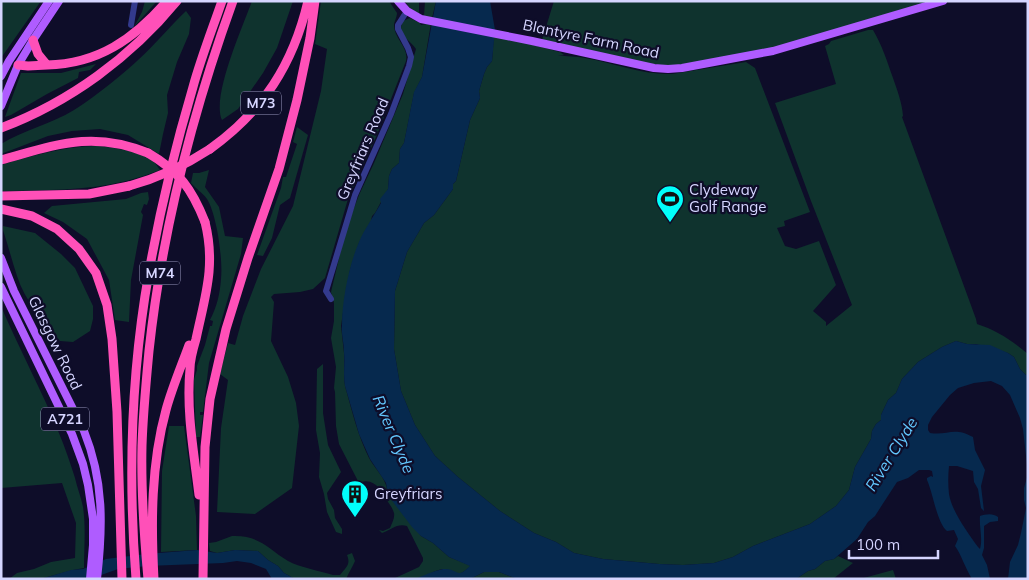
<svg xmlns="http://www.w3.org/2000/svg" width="1029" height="580" viewBox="0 0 1029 580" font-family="Mulish,sans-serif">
  <rect width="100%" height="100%" fill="#0e0d29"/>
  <path fill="#0f332e" d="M1 1H41L1 58Z
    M145 1H157L134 27 142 12Z
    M252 1H293L277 48 263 73 238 109 222 120C211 97 243 26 252 1Z
    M321 1H389L397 13C397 17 394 22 394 25 394 39 409 47 406 61L376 137 348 199 325 278 313 289 300 292 274 294 271 297 274 302 271 341 288 377 296 403 299 426 292 488 255 514 217 512 221 428 228 380 220 374 228 343 235 345 243 316 261 269 293 206 321 91 327 49 315 44Z
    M405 1H419V15L409 7Z
    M425 1H436L432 18 424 16Z
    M554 1H932L811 38 764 50 673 66 651 64 542 40Z
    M186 11 191 18 189 34 177 62 167 95 168 113 163 134 159 154 128 135 100 129 72 131 48 136 1 154V144C24 130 51 124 74 110 81 106 87 101 93 97 117 79 139 61 159 39 168 30 176 20 186 11Z
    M410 18 420 23 421 25 431 23 422 77 414 93 404 143 400 149 399 163 392 169 389 176 388 189 375 213 372 216 371 221 359 243 350 270 346 292 341 326 344 353V378L345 386C352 411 358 436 369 458 375 469 385 477 387 489L421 536 433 543 449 557 471 566C468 568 464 572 461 573 456 575 449 568 443 569 434 570 426 577 417 579 409 580 401 579 393 579L419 567 423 561V558L407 526C397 523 391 530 382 533L379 530 383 531 390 528C392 523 395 518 394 513 393 509 390 505 388 502 382 490 373 476 359 483L339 444 336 426 335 392 334 388 336 367 331 338 334 321V303L331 292 346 229 359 195 374 163 403 94 416 49C409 38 396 36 403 21Z
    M868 30H873C882 45 887 61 893 78 897 90 902 102 903 116L902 117 976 319 977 324C996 330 1013 341 1028 354V375H1026L1020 369 1014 357 1008 353 976 344H967L956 341 942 347 918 362 902 379 896 393 888 400 881 415V420L876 424 872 431 871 439 855 467 849 490 836 506 810 524 753 546 733 557 714 563 683 565 659 564 603 559 574 553 556 542 534 533 500 511 458 477 435 456 415 425 401 391 394 349 395 291 407 252 424 223 434 215 453 189V184L456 181 470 120 480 98 479 91 484 74 487 67 492 61 494 35 560 52 564 55H558C567 57 576 56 585 58 614 63 642 75 672 74L746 62 755 68 810 212 784 221 785 226 777 228 785 246 796 249 819 241 836 285 813 311 826 322V326L852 305 811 201 775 103 836 84 825 46 829 44 831 41Z
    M96 64 90 70 79 72 78 78 47 94 11 115 5 117 21 73H61Z
    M297 127 308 135 290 198 280 205 272 238 263 256 257 255 281 188 283 177H286L297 144 293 142Z
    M97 146C112 147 144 152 155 163 157 165 158 168 160 170 149 174 138 178 126 181 86 191 43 190 1 191V165C32 156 64 146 97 146Z
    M209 170 205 187 219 207 225 236 243 238 241 254 209 363 203 412H200V415H203L200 437H196L194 379 197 370V366L205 345 210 326H212L213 321 210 320C217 307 220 293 221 279 223 260 217 215 207 199 202 192 196 189 191 183L193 173H199Z
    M148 192 149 199 147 205 144 204 141 212 143 215 131 280 129 322 115 320 109 280 87 239 63 222 44 213 52 206 126 199 141 193Z
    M3 226 35 233 61 254 75 268 93 306V319L90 331 73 342 60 341C43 321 25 301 17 276 12 261 8 245 3 230Z
    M1 306C25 363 57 417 75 478 77 487 81 497 83 507 86 527 84 548 84 568L73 570 40 579H9L17 573 34 569 51 562 75 558 76 523 62 483 1 488Z
    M323 364V413L328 445 341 472 327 493 328 499 334 510 335 518 342 529V534L336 532 327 512 324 494 319 477 320 453 316 430 317 369Z
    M169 426H184L196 516 197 550 161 552 162 471Z
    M232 536C259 535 267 548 288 561 299 567 320 571 333 575H340C346 567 351 565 347 555L352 553 355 561C352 568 349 572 346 579H295L284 573 278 566 268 560 258 551 235 550 217 553 210 551 209 543 216 542Z
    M838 556 853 563 833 579H796L808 571 815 569 825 561 834 559Z
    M893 570 896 579H860Z
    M484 572H499L517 579H470Z"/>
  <path fill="#06294e" d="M436 1H490L495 30 492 61 487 67 484 74 479 91 480 98 470 120 456 181 453 184V189L434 215 424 223 407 252 395 291 394 349 401 391 415 425 435 456 458 477 500 511 534 533 556 542 574 553 603 559 659 564 683 565 714 563 733 557 753 546 810 524 836 506 849 490 855 467 871 439 872 431 876 424 881 420V415L888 400 896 393 902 379 918 362 942 347 956 341 967 344 990 345 1008 353 1014 357 1020 369 1026 375H1028V579H1008L1010 562 1018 545 1021 533 1026 508 1024 500V488L1028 474 1023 429 1020 418 1010 395 1002 386 991 381 974 383 958 388 950 395 932 417 928 425V430L930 433C948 436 953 426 973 437L975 450 985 470 981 486 984 511 981 508 978 489 974 482 973 471 957 466H949C948 476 948 485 949 494 952 512 968 533 978 547L980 549C983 539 979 527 980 516 986 514 993 513 998 517V521L990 522 984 526V548L982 555 987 565 990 579H972C965 568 962 556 955 546L958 539 954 530 947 531C937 523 933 493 927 480V478L931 476 933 477 932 471 929 470H919L908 478 897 482 882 505 875 516 868 522 857 539 834 559 825 561 815 569 808 571 796 579H517L499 572H484L470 579H416C421 576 441 568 446 569 459 570 457 579 470 566L449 557 433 543 421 536 412 527 390 498 387 489 386 483 370 459 359 434 345 386C343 375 345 364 344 352 344 343 341 334 342 325 342 300 349 265 359 242 365 228 374 216 381 203L380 199 388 189 389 176 392 169 399 163 400 149 404 143 414 92 422 77Z
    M197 550 217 553 235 550 258 551 268 560 278 566 284 573 295 579H272L266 569 251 563 237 561 223 563 147 566 118 569 90 579H41L71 570 83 569 106 559 146 554Z"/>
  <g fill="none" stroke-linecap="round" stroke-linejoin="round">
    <path stroke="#333a8d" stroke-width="6" d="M131 25 135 1
      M331 299 326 291 355 195 391 114 409 66 411 57 408 48 398 29V25L407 11"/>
    <path stroke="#af5cff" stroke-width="8" d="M398 1 407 11 421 19 532 41 654 68 668 69 682 68 773 51 943 1
      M1 76 9 61 49 1
      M1 106 18 65 33 40 59 1
      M1 258 14 291 84 431C104 481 103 526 97 579
      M1 287 72 434 83 464 88 485 93 519V545L90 579"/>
    <path stroke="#ff50b8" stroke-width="9" d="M33 40 38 54 47 65C98 64 134 39 167 1
      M18 65 28 66 47 65
      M1 128C70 102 131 57 177 1
      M210 149C263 111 293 65 308 1
      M1 160C56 145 92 130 148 153
      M1 196 89 194 129 186
      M1 209 32 216 57 229 79 249 96 273 107 305 112 339 117 412 122 579
      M199 495C194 453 186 411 190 369 190 359 193 349 196 339 205 296 216 266 205 222
      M136 579C128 477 131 373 149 272 160 210 175 148 193 87 201 58 212 30 222 1
      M148 579C144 535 141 490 142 446 143 414 146 383 149 351 162 231 192 114 233 1
      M154 579C151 523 151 464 166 410 172 388 181 367 189 345
      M203 579 205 447 210 399 226 329 248 258 279 169 297 100 310 38 315 1"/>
    <path stroke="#ff50b8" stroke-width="9" d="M148 153C179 171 192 189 205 222
      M129 186C158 178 184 166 210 149"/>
  </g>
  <defs>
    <g id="stadium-pin" transform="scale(1.4375)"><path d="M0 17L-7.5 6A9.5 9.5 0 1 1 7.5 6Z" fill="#01fffb" stroke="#0e0d29"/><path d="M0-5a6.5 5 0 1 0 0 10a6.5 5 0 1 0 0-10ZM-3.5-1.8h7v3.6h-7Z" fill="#111"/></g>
    <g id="building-pin" transform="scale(1.4375)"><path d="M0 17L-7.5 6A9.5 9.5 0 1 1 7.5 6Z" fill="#01fffb" stroke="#0e0d29"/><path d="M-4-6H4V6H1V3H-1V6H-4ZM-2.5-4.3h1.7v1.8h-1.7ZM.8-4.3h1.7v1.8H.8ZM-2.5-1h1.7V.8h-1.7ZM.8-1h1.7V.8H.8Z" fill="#111"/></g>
  </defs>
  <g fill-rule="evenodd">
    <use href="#stadium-pin" x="670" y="199"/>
    <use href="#building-pin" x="355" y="494"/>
  </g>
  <g text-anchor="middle" stroke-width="4.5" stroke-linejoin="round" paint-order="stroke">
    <g fill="#0e0d29" stroke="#9999bf" stroke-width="1">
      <rect x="241" y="91.5" width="40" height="23" rx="4"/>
      <rect x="140" y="261.5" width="40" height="23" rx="4"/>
      <rect x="41" y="407.5" width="48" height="23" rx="4"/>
    </g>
    <g font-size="14" font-weight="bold" fill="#d5d5ff">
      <text x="261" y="108">M73</text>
      <text x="160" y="278">M74</text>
      <text x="65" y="424">A721</text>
    </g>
    <g font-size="15" fill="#d5d5ff" stroke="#0e0d29">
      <text transform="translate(591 39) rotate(12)" y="5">Blantyre Farm Road</text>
      <text transform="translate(363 149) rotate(-67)" y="5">Greyfriars Road</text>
      <text transform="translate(55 343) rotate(64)" y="5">Glasgow Road</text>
    </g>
    <g font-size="15" fill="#d5d5ff" stroke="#0e0d29" text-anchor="start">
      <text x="689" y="195">Clydeway<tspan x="689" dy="17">Golf Range</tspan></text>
      <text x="374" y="499">Greyfriars</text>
    </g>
    <g font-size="16" font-style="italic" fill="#63c8ff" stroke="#0e0d29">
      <text transform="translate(394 434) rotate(67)" y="6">River Clyde</text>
      <text transform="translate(891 454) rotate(-58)" y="6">River Clyde</text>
    </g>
  </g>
  <rect width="1029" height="580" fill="none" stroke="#d5d5ff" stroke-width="5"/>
  <path d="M849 550v8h89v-8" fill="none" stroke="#d5d5ff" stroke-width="2.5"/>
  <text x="856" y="550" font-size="15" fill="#d5d5ff" stroke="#0e0d29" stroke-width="4" paint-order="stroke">100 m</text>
</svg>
